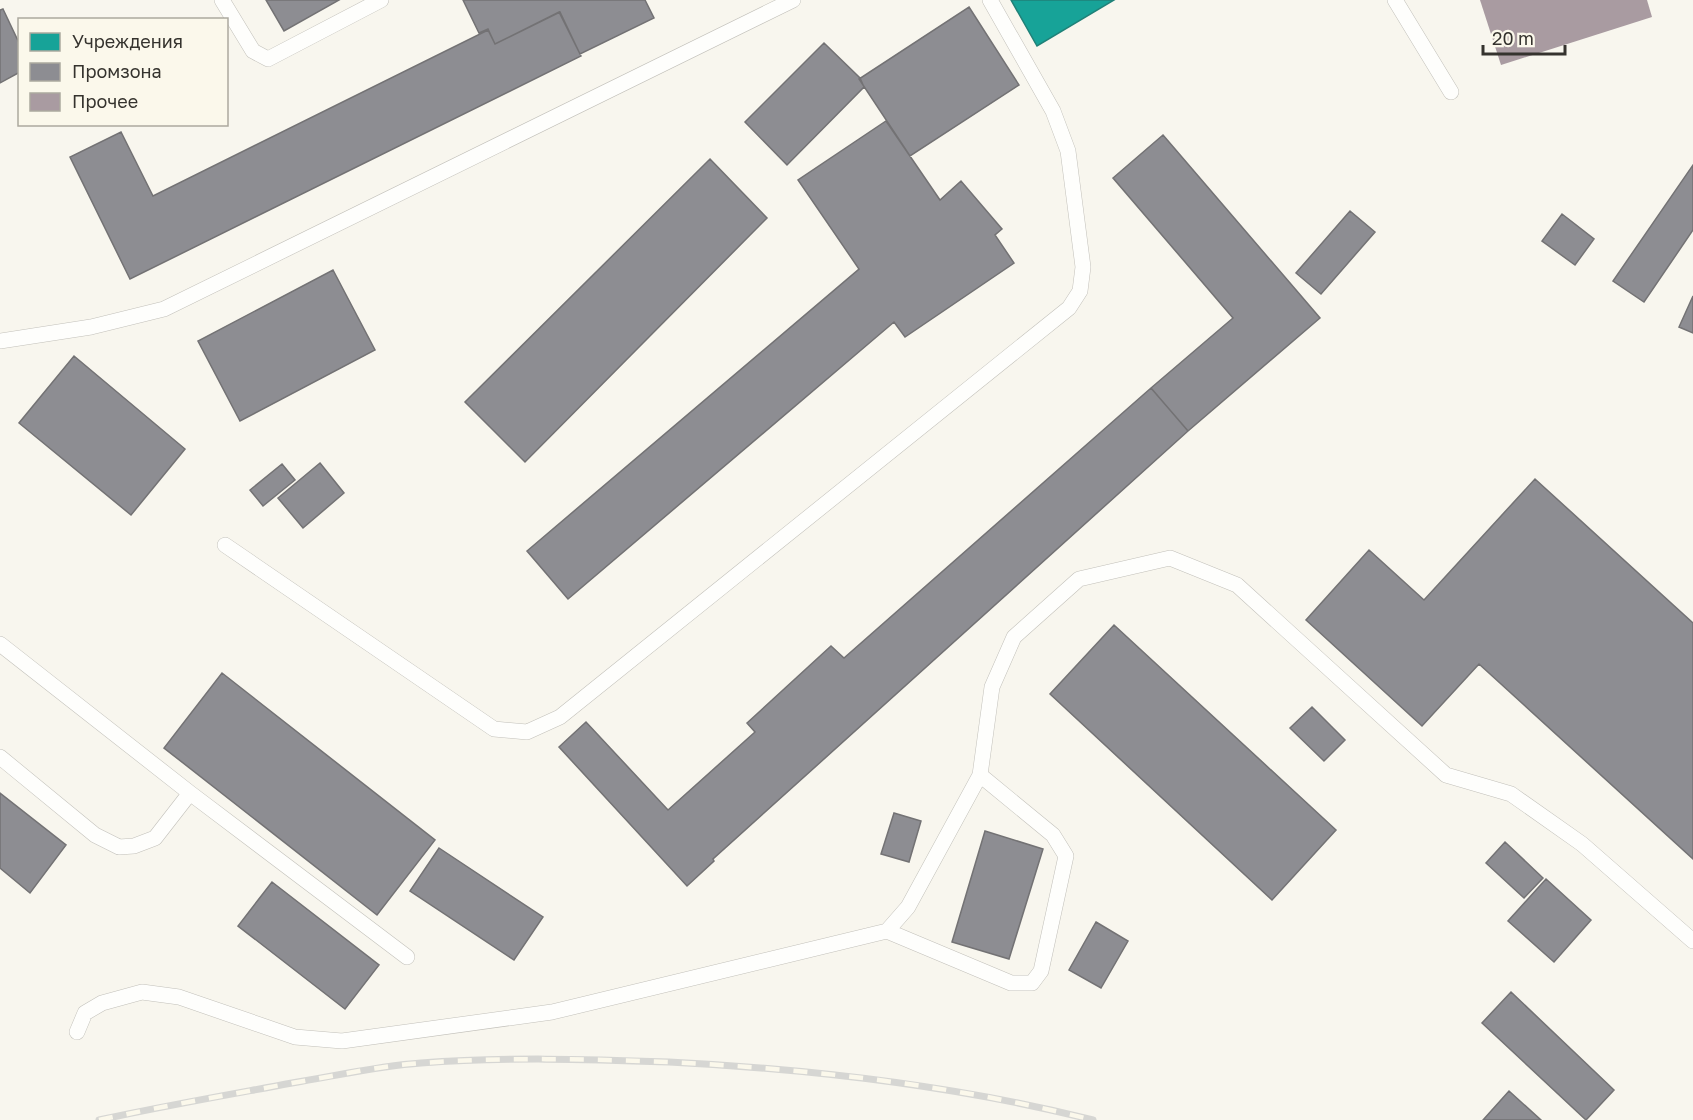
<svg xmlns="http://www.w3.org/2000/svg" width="1693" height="1120" viewBox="0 0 1693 1120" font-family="'Golos Text',sans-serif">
  <rect width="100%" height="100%" fill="#f8f6ee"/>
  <path fill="#17a398" stroke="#208178" stroke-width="1.5" d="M1011 0H1114L1037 46Z"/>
  <path fill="#8d8d92" stroke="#737274" stroke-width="1.5" d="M266 0H339L284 31Z
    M463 0H645L654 18 580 54 560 12 495 44 488 29 479 33Z
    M969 7 1019 85 910 156 859 79Z
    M3 9 20 45V72L0 83V10Z
    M559 12 581 56 130 279 70 157 121 132 153 196 488 30 495 44Z
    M824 43 860 78 864 87 787 165 745 122Z
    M886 121 940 200 961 181 1002 229 995 235 1014 263 905 337 894 322 568 599 527 551 859 269 798 180Z
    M1163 135 1320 318 1188 431 1151 388 1233 318 1113 178Z
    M710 159 767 218 525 462 465 402Z
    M1693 165V230L1644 302 1613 281Z
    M1350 211 1375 232 1321 294 1296 273Z
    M1562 214 1594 239 1575 265 1542 241Z
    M333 270 375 350 240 421 198 341Z
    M1693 296V333L1679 327Z
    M74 356 185 449 131 515 19 423Z
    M1151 388 1188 431 713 859 714 861 687 886 559 747 586 722 668 810 755 732 747 723 831 646 844 658Z
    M320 463 344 493 303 528 278 498Z
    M282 464 295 480 263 506 250 490Z
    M1535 479 1693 623V859L1479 664 1422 726 1306 620 1369 550 1424 600Z
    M1114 625 1336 830 1272 900 1050 694Z
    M222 673 435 840 377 915 164 748Z
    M1312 707 1345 740 1324 761 1290 728Z
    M0 793 66 845 30 893 0 868Z
    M894 813 921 821 909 862 881 854Z
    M985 831 1043 849 1009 959 952 942Z
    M1505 842 1543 878 1524 898 1486 863Z
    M439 848 543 917 514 960 410 891Z
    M1546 879 1591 920 1554 962 1508 921Z
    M272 882 379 965 345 1009 238 926Z
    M1096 922 1128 941 1101 988 1069 970Z
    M1511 992 1614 1090 1586 1120 1482 1023Z
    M1509 1091 1541 1120H1483Z"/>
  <path fill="#a99ba1" d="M1480 0H1647L1652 17 1501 65Z"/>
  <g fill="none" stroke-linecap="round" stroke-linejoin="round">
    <g stroke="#c2c0ba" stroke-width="16">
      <path id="lane" d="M222 0 253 51 268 59 381 0
        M1395 0 1451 92
        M0 341 91 327 164 309 793 0
        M225 545 494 729 527 732 560 717 1069 308 1080 291 1083 267 1068 151 1053 111 990 0
        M0 644 190 793 407 957
        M0 757 95 835 119 847 134 846 155 838 190 793
        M887 931 1011 983H1032L1041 971 1066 856 1053 835 980 775
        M77 1032 85 1013 102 1003 142 992 179 997 295 1037 342 1041 552 1012 887 931 908 907 980 775 992 687 1014 637 1079 579 1170 558 1237 585 1446 775 1511 794 1582 844 1693 941"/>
    </g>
    <use href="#lane" stroke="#fefefc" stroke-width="15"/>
    <g stroke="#d6d6d3" stroke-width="7">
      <path id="rail" d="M99 1120C163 1106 227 1095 292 1083 335 1076 378 1066 421 1063 503 1057 587 1059 669 1062 811 1069 954 1085 1093 1120"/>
    </g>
    <use href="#rail" stroke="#fbf8eb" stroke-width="4.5" stroke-dasharray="14" stroke-linecap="butt"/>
  </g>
  <rect x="18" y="18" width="210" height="108" fill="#fbf8eb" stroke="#aca99f" stroke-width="1.5"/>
  <rect x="30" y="33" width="30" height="18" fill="#17a398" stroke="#aca99f" stroke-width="1.5"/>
  <text x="72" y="48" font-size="18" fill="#35332e">Учреждения</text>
  <rect x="30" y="63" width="30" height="18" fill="#8d8d92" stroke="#aca99f" stroke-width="1.5"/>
  <text x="72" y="78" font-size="18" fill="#35332e">Промзона</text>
  <rect x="30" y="93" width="30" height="18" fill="#a99ba1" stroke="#aca99f" stroke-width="1.5"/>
  <text x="72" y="108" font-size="18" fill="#35332e">Прочее</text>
  <path d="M1483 45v9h82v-9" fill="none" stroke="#35332e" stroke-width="3"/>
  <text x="1492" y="45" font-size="18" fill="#35332e" stroke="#fbf8eb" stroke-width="4.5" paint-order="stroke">20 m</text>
</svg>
